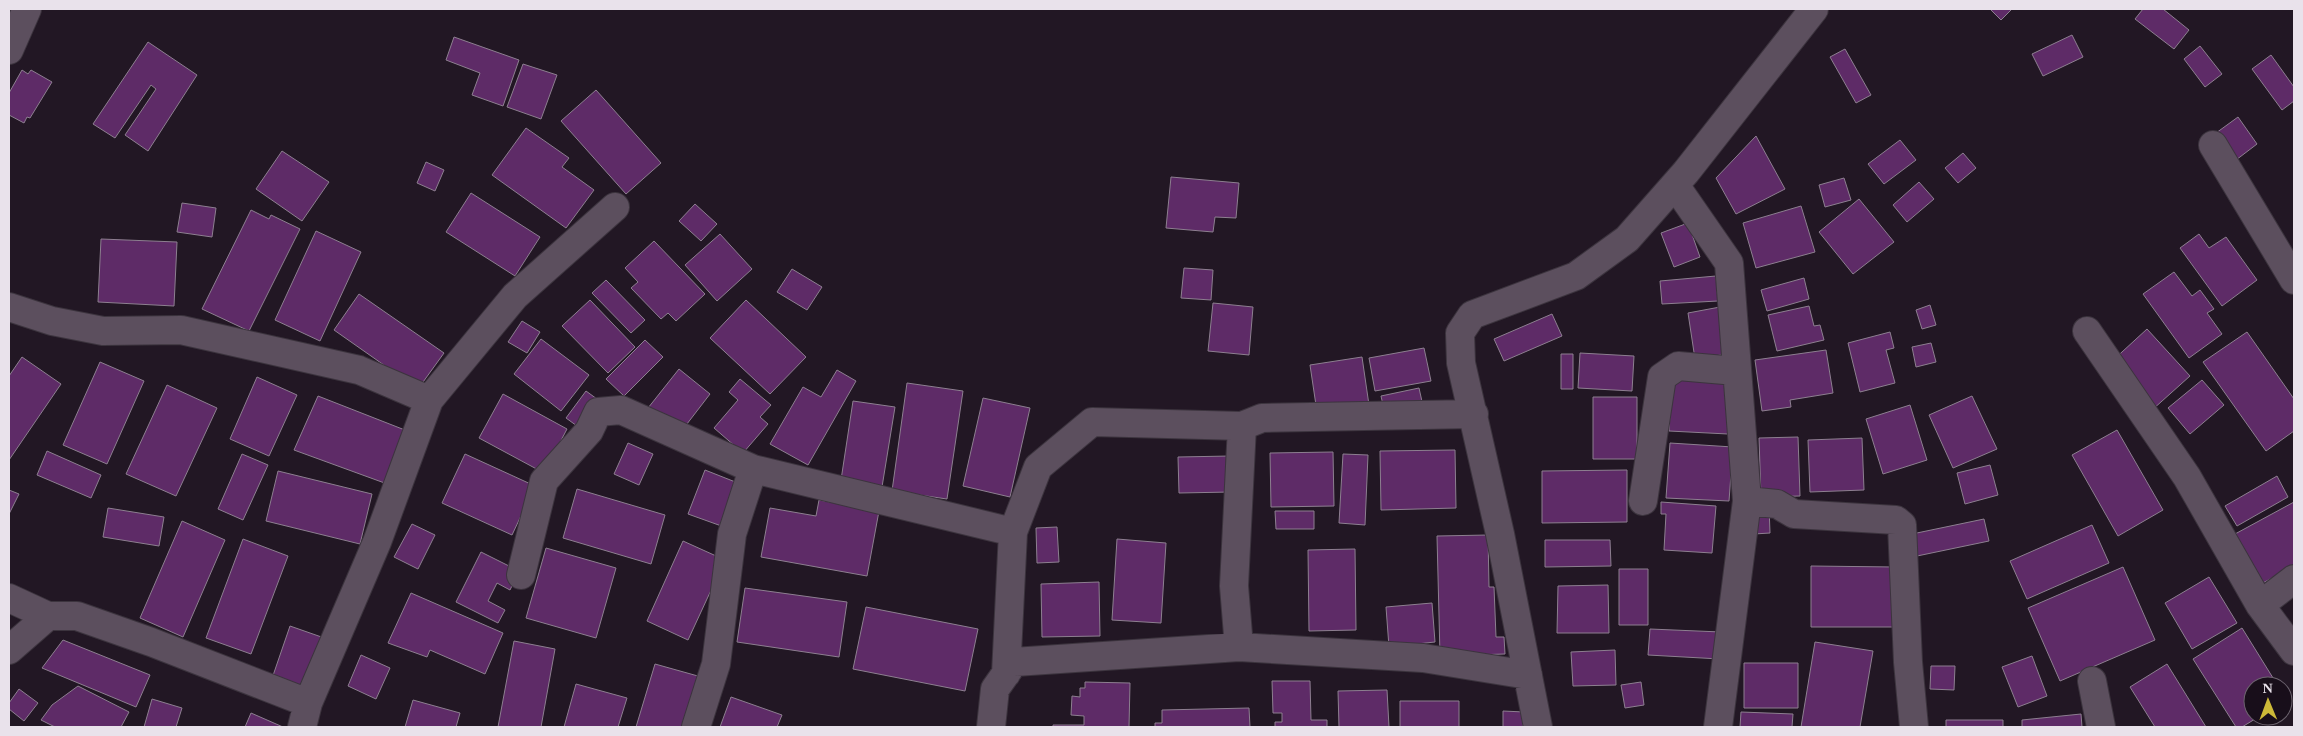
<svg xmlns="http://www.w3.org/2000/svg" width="2303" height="736" viewBox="0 0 2303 736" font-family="Georgia,serif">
  <rect width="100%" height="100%" fill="#221724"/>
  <path fill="#5e2b67" stroke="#8d7f90" d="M1990 9H2012L2001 20Z
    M2143 9H2163L2189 30 2174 49 2135 19Z
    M2072 35 2083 57 2043 76 2032 54Z
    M454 37 519 60 503 106 472 95 480 73 446 60Z
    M148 42 197 75 148 151 125 135 156 89 151 85 115 138 93 124Z
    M2200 46 2222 74 2205 87 2184 59Z
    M1845 49 1871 95 1856 103 1830 57Z
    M2271 55 2294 87V101L2282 110 2252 69Z
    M523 64 557 75 541 119 507 107Z
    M22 70 28 74 31 70 52 82 30 118 27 117 24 123 9 115V93Z
    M596 90 661 163 626 194 561 121Z
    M2238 117 2257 144 2236 160 2216 133Z
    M526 128 569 158 562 167 594 190 566 228 492 175Z
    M1756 136 1785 189 1736 214 1716 178Z
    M1900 140 1916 160 1884 184 1868 164Z
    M282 151 329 182 302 221 256 189Z
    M1963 153 1976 168 1958 183 1945 168Z
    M426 162 444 170 435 191 417 183Z
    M1171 177 1239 183 1236 218 1215 217 1213 232 1166 228Z
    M1844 178 1851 200 1825 207 1819 185Z
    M1919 182 1934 199 1907 222 1893 205Z
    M471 193 540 237 515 276 446 232Z
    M1859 199 1894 242 1853 274 1819 232Z
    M182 203 216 208 212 237 177 232Z
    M695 204 717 224 701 241 679 221Z
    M1801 206 1815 252 1756 268 1743 223Z
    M251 210 269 219 271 215 300 229 249 331 202 309Z
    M1688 223 1700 257 1674 267 1661 233Z
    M316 231 361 252 320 341 275 320Z
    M720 234 752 269 717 301 685 265Z
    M2199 234 2209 248 2226 237 2257 280 2222 306 2180 248Z
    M101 239 177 242 174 306 98 302Z
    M654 241 705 294 676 321 668 313 661 319 631 288 638 282 625 268Z
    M1184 268 1213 270 1211 300 1181 298Z
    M792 269 822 287 807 310 777 292Z
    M2174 272 2192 296 2200 290 2214 309 2207 313 2222 334 2189 358 2143 294Z
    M1716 276 1718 301 1662 304 1660 281Z
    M1804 278 1809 299 1767 311 1761 290Z
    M606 280 645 320 631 333 592 293Z
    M359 294 444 353 418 389 334 330Z
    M590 300 635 347 608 373 562 326Z
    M746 300 806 357 770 394 710 338Z
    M1213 303 1253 307 1249 355 1208 351Z
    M1930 305 1936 325 1922 329 1916 310Z
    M1809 306 1814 326 1820 325 1824 340 1777 351 1768 315Z
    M1720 307 1727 354 1695 359 1688 313Z
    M1552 314 1562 336 1504 361 1494 339Z
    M522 321 540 332 527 353 508 342Z
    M2147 329 2190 376 2152 410 2110 363Z
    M1890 332 1894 348 1886 350 1895 383 1860 392 1848 343Z
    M2247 332 2294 399V431L2266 451 2203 362Z
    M541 339 589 375 561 411 514 374Z
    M645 340 663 357 624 396 606 379Z
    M1931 343 1936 362 1916 367 1912 347Z
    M1424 348 1431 381 1375 391 1369 358Z
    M1826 350 1833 393 1790 400 1791 407 1762 411 1755 360Z
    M1580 353 1634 356 1632 391 1578 388Z
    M1561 354H1573V389H1561Z
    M22 357 61 384 9 460V376Z
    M1362 357 1369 405 1317 412 1310 365Z
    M100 362 144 381 107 464 63 445Z
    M679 369 710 394 680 433 648 408Z
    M837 370 856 381 808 465 770 444 803 387 821 397Z
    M1672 376 1731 379 1728 434 1669 431Z
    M257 377 297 395 269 456 230 439Z
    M740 379 771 405 760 417 768 424 743 453 714 428 738 400 729 392Z
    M2202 380 2224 405 2190 434 2168 408Z
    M907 383 963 391 947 499 892 491Z
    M167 385 217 408 176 496 126 474Z
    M1419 388 1423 406 1385 414 1381 396Z
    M586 391 597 399 577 426 566 418Z
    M503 394 567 429 544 473 479 438Z
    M318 396 410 432 390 485 294 450Z
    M1972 396 1997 449 1953 468 1929 415Z
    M1593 397H1637V459H1593Z
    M983 398 1030 408 1010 497 963 486Z
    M853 401 895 407 882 487 841 480Z
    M1910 405 1927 460 1883 474 1866 419Z
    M2117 430 2163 510 2118 536 2072 455Z
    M1798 437 1800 496 1761 497 1759 438Z
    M1862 438 1864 490 1810 492 1808 440Z
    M628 443 653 454 639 485 614 474Z
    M1670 443 1733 447 1729 501 1666 498Z
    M1455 450 1456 508 1381 510 1380 451Z
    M47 451 101 475 91 498 37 475Z
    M1333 452 1334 506 1271 507 1270 453Z
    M242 454 268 465 243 520 218 509Z
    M465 454 535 486 512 535 442 503Z
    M1343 454 1368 455 1365 525 1339 523Z
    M1230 456 1231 492 1179 493 1178 457Z
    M1990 465 1998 495 1965 504 1957 473Z
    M705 470 743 485 727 528 688 514Z
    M1627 470V522L1542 523V471Z
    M278 471 372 494 360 544 266 521Z
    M2277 476 2288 497 2237 526 2225 506Z
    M577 489 665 515 651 564 563 538Z
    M9 490 19 494 9 514Z
    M819 500 879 511 867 576 761 557 770 508 816 516Z
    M1661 502 1716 506 1712 553 1664 550 1666 514H1661Z
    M2294 502V566L2261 584 2235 534Z
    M1753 506H1769L1770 533 1754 534Z
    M108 508 164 517 159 546 103 537Z
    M1275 511H1314V529H1276Z
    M1984 519 1989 541 1917 556 1912 534Z
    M182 521 225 540 183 637 140 618Z
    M412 524 435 535 418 569 394 557Z
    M2092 525 2109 563 2027 599 2010 561Z
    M1057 527 1059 562 1037 563 1036 528Z
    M1488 535 1489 587H1494L1496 637H1504L1505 654 1440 656 1437 536Z
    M243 539 288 556 251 654 206 638Z
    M1117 539 1166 543 1161 623 1112 620Z
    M1545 540H1610L1611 566 1545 567Z
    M683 541 725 560 688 640 647 621Z
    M546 548 616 568 596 638 526 618Z
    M1355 549 1356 630 1309 631 1308 550Z
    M481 552 519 571 510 590 497 583 488 601 505 610 498 623 456 602Z
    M1811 566 1895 567V627H1811Z
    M2123 567 2155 640 2060 681 2028 608Z
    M1619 569H1648V625H1619Z
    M2209 577 2237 623 2192 649 2165 603Z
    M1099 582 1100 636 1042 637 1041 584Z
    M1608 585 1609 633H1557L1558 586Z
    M745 588 847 602 839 657 737 642Z
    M411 593 503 633 485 674 430 650 427 657 388 643Z
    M1432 603 1435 642 1389 647 1386 607Z
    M866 607 978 629 965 691 853 669Z
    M290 626 330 640 307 706 267 693Z
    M2242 628 2278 686H2253V716H2260L2242 727H2236L2193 659Z
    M1650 629 1721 632 1720 659 1648 655Z
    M63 640 150 675 136 707 42 668Z
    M514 641 555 649 541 727H498Z
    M1815 642 1873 651 1860 727H1801Z
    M1615 650 1616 685 1573 686 1571 652Z
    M361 655 390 668 376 699 348 686Z
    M2032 656 2047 696 2018 707 2002 667Z
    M1744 663H1798V708H1744Z
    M655 664 705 678 690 727H636Z
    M2167 664 2206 727H2155L2130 687Z
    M1931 666H1955L1954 690 1930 689Z
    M1272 681H1310L1311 720H1327V727H1275V722H1282V713H1273Z
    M1085 682 1130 683 1129 727H1053V725H1084V716L1071 715 1072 696 1080 697V688H1085Z
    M1641 682 1644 705 1625 708 1621 685Z
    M576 684 627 698 618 727H564Z
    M78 686 129 712 121 727H55L41 720 52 705Z
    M19 689 38 703 24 721 9 709V703Z
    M1387 690 1389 727H1339L1338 691Z
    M731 697 782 715 777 727H720Z
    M152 699 182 708 176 727H144Z
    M413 700 460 713 456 727H405Z
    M1400 701H1459V727H1400Z
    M1249 708 1250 727H1155V723H1162V710Z
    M1503 711 1524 712 1523 727H1503Z
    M1741 712 1793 714 1792 727H1740Z
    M251 713 283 727H245Z
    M2081 714 2082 727H2022V720Z
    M1946 720H2003V727H1946Z"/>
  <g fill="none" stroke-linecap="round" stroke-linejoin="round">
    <g stroke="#3c343e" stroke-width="30">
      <path id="minor" d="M9 50 27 9
        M2213 145 2294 280
        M1675 185 1729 263 1747 501 1718 727
        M9 307 52 321 103 331 181 330 359 370 429 400
        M2087 331 2187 477 2260 605 2294 651
        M1643 501 1662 377 1678 366 1736 371
        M1747 501 1777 504 1794 514 1896 520 1902 525 1908 662 1914 727
        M521 575 544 481 589 431 598 412 621 410 753 469 1013 532
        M9 598 48 616
        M2260 605 2294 579
        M1239 647 1234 586 1242 426
        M9 650 48 616H77L151 642 308 703
        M1006 674 1013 532 1038 467 1092 422 1242 426 1262 418 1474 414
        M2092 681 2101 727
        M302 727 308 703 377 542 429 400 515 296 615 207
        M696 727 716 664 732 534 753 469
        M991 727 995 689 1014 662 1239 647 1423 658 1528 675
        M1538 727 1500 534 1461 363 1460 333 1472 315 1576 276 1627 239 1686 172 1814 9"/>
    </g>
    <use href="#minor" stroke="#5c4f5e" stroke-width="28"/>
  </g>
  <rect width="2303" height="736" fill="none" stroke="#e9e2eb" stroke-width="20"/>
  <g transform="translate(2268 701) rotate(359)"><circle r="24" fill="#180e1a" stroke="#6c636e"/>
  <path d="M0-4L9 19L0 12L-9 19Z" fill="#cdb938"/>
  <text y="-8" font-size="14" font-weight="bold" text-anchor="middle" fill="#e9e2eb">N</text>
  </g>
</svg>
